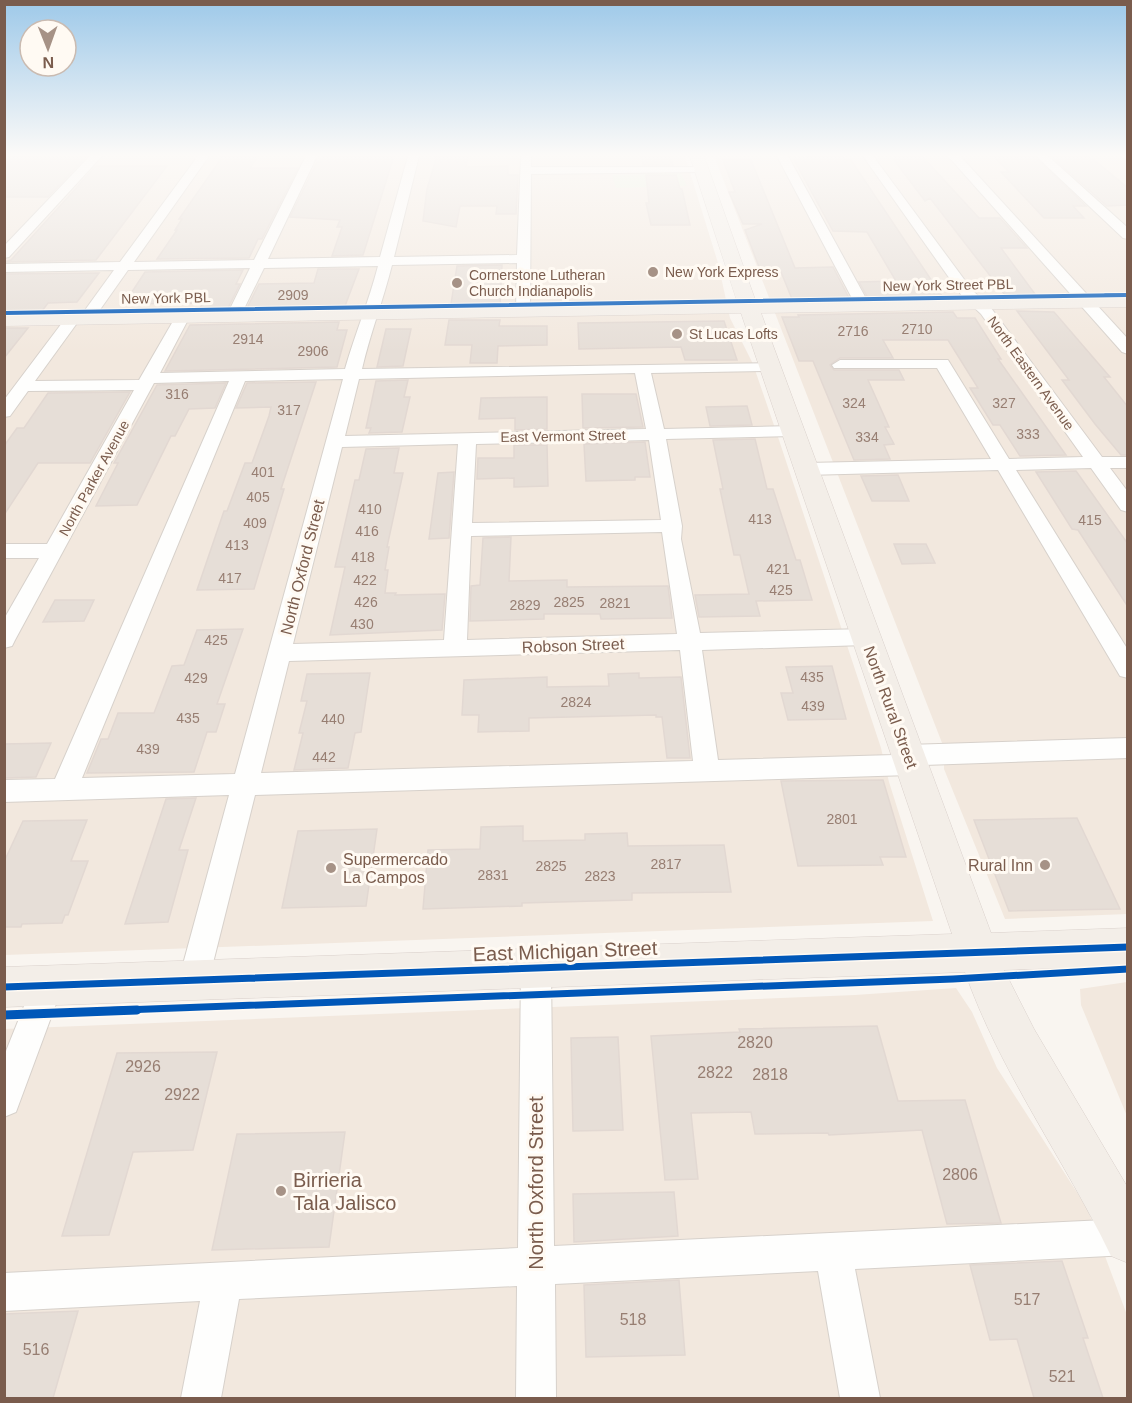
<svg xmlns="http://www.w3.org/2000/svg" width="1132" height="1403" viewBox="0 0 1132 1403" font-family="Helvetica,sans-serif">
  <rect width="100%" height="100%" fill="#f9f5f0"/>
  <path fill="#f2e8de" d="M4 156H685L718 263 730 318 753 364 779 440 881 748 889 782 933 921 5 955Z
    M714 156H1127V914L1005 919 944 769V748Z
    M1127 982H1128L1127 1116 1081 1005 1080 989Z
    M956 988 972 1012 997 1068 1087 1208 1127 1315V1398H5L4 1029 855 995Z"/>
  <path fill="#e7f0db" d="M681 173 687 186 616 188 612 175Z"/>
  <path fill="#e6ded7" stroke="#e2d8d2" stroke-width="1.5" d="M11 156 58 158 86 157 48 197H4V162Z
    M223 156H258L250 168H298L262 239H258L249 258 157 259 177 230H175L182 219H179Z
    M323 156H394L363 255 332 256 342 227H337L340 220 290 217 317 162H320Z
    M437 156H468L466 167 508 166V175H518L516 214H496L497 206H460L456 227 423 221 427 189Z
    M642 156H671L673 165H643Z
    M808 156H842L845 160H851L942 296 868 298 859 282 896 281 867 232 833 231 793 158H810Z
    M894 156H922L979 218H1000L1027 248H1001L1035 294 1005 295 930 198 925 201 894 160 897 159Z
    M993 156H1034L1086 206H1073L1084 218H1044L1001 172H1009Z
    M1051 156H1086L1093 159 1128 188V205L1107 206Z
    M723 160H751L795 268 833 267 849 298 792 299 781 272H761L745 230 762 224H743L729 192H735Z
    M96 166H167L96 260 4 262 11 260Z
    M646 175H676L680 189H682L690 225H651L646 203H649Z
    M502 265 500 304H451L457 266Z
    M318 269H359L345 306 247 308 259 284 314 283Z
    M243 270 236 284H240L228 308 200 309 202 303 124 304 145 272Z
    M99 273 77 302 48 303 42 311 4 312V274Z
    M1017 311 1054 312 1110 377H1104L1128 407V455H1121L1095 424 1062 380H1069Z
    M953 312 957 318H975L1001 359H998L1066 455 1020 456 1000 425H993L970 388H978L948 340H883L893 358H840L830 365 834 370H899L904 380H868L889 427H885L894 444 884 445 890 459 854 460 813 361H799L782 317H799L798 315Z
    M449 320H500L499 326H547V345L498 346 497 363H470L472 345H445Z
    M724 321 737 360H685L681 347 579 349 578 323Z
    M339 322 337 330H347L337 367 165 371 190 325Z
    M4 328H28L4 358Z
    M386 329H411L403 366 377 367Z
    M408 380 404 397H410L402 432 369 433 371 428H366L376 381Z
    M316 382 281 489H284L254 589 197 590 224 511H227L245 463H252L269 416 271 407 236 408 247 383Z
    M226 383 215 408 189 409 175 436H171L137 505 96 506 118 463H114L157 385Z
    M130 392 90 463H38L4 515V446L17 428H24L48 393Z
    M582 394H636L643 427 583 428Z
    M547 397V429L515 430V418L479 419 481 398Z
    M747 406 752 425 710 426 706 407Z
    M755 439 767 489H773L796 560H800L812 600 756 601 760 616 699 617 695 595 749 594 740 555H734L720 489H723L713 440Z
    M645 442 650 477H635V480L586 481 584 444Z
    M514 445H547L548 486 514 487V478L477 479 478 458H514Z
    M399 448 394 473H403L387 547H389L385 570H388L385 593H396L395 595 445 594 442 630 330 635 345 567H335L355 480H359L366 449Z
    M1076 471 1128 544V607L1078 530 1072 529 1036 472Z
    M454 472 449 538 429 539 438 473Z
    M898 475 909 501H872L861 476Z
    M511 537 509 581 567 580V587L668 586 672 618 601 619 600 614H544V619L470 621 471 586 480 585 483 538Z
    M894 544H926L935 563 902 564Z
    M55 600H94L84 621 43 622Z
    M243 629 217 704H225L216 732H207L194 772 87 773 101 739H108L118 713H154L172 666 184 665 197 630Z
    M832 666 846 719 788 720 781 693H793L786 667Z
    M370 673 361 732 355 733 348 768 294 770 303 733H299L307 701H301L307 674Z
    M639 673V678L681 677 690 758H667L662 717H656V715L529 718V731L478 732 479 715H462L464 680 547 677V687L609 686 608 674Z
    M51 743 36 777 4 778V744Z
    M883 780 906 857H880L883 865 798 866 781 781Z
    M196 798 179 850H188L168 922 125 924 166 799Z
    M1077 818 1120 909 1009 911 974 820Z
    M87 820 71 861H88L68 915H65L62 923 22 924 21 927H4V862L23 821Z
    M523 826V841L585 840V834L627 833 628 846 724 845 731 892 632 893V900L522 903V906L423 909 428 850 480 849 481 827Z
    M377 829 366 906 282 908 298 831Z
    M877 1026 898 1101 965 1100 1001 1223 947 1224 922 1130 829 1135 828 1133 755 1134 751 1112 691 1113 698 1179 665 1180 651 1036 740 1032 739 1029Z
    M618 1037 623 1130 573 1131 571 1038Z
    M217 1052 193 1150 133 1152 109 1235 62 1236 117 1053Z
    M345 1132 329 1247 212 1250 237 1134Z
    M674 1192 678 1236 574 1242 573 1194Z
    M1062 1261 1088 1338H1083L1103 1398H1034L1017 1339 990 1340 970 1265Z
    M679 1280 685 1355 586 1357 584 1285Z
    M78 1311 53 1398H4V1314Z"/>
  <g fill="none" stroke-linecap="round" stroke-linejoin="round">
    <g stroke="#d7d1cb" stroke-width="2">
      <path id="minor" d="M90 156H102L9 257 4 258V246Z
        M198 156H209L134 262 254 260 306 156H317L268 259 380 257 408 156H419L394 257 517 255 521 156H531V167H705V171L701 172 531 174 530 310 528 313 523 314 516 310 517 263 392 265C383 301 370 334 362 369L775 363 777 366 769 371 651 373 664 429 792 426 798 427 801 431 798 435 792 436 666 439 682 526 681 539 700 633 866 629 874 631 877 637 874 643 866 645 702 650 718 760 894 755 898 748 907 745 1128 738V758L924 765 920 772 911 775 255 795 209 979 205 990 194 994 183 990 179 979 229 795 4 802V780L55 779 229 381 154 383 15 640 12 646 4 648V619L39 558H4V544H47L134 390 28 391 10 416 4 417V400L68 315 73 314 80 317 114 270 4 272V264L120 262ZM378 266C369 301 355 334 345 369L160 373 190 316 183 312 176 316 139 380 35 381 80 319 87 322 92 321 128 270 250 268 227 315 234 319 241 315 264 268ZM635 373 646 429 345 436 359 379ZM343 379 235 774 82 778 245 381ZM649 440 661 520 472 523 476 444ZM458 444 444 640 293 644 342 447ZM662 532 677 634 467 640 471 536ZM680 650 693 761 261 773 289 661Z
        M777 156H788L869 304 867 307 862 308 855 304Z
        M863 156H873L972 290 991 308 1102 457H1128V468H1110L1128 492V512L1121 510 1091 468 1016 470 1128 650V678L1120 676 998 470 806 475 799 473 797 469 799 465 806 463 991 459 937 368H834L832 365 840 360H948L1009 459 1083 457 981 314 962 296Z
        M948 156H960L1128 339V354L1122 352Z
        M1036 156H1048L1128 228V239L1123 238Z
        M1120 156H1128V160Z
        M536 953 547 958 551 968 554 1246 1126 1219 1128 1255 855 1269 880 1398H840L818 1271 555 1284 556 1398H516L517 1286 239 1299 221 1398H181L200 1301 4 1311V1273L518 1248 521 968 525 958Z
        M48 970 59 974 63 985 16 1112 4 1117V1056L37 974Z"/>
    </g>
    <g stroke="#dad1cc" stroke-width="1">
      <path id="major" d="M690 156H704L756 302 1128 295V307L761 313 991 933 1128 928V966L1004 970 1034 1029 1128 1188V1263L1111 1256C1066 1162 999 1070 965 972L4 1007V967L952 934 741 313 4 326V314L737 302Z"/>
    </g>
    <use href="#minor" fill="#fefefd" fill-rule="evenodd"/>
    <use href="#major" fill="#f3eee8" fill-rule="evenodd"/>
    <g stroke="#fffaf3" stroke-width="5">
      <path id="cycleway-far3" d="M1105 295H1128"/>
    </g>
    <g stroke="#fffaf3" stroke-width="6">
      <path id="cycleway-far2" d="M4 313 1128 295"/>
    </g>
    <g stroke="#fffaf3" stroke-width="10">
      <path id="cycleway-far1" d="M4 987 1128 947
        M97 1011 953 979 1128 969"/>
    </g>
    <g stroke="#fffaf3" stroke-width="13">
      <path id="cycleway" d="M4 1015 137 1010"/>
    </g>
    <use href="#cycleway-far3" stroke="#0057b8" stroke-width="3"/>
    <use href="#cycleway-far2" stroke="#0057b8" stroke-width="4"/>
    <use href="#cycleway-far1" stroke="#0057b8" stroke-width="7"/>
    <use href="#cycleway" stroke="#0057b8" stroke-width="9"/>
  </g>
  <linearGradient id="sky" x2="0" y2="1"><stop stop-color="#9ec9e9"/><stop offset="0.44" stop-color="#fcfaf8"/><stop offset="1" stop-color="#fcfaf8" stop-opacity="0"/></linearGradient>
  <rect width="1132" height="352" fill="url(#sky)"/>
  <g fill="#a69286" stroke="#fffaf3" stroke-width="2">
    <circle cx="653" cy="272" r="6"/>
    <circle cx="457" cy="283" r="6"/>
    <circle cx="677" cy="334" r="6"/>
    <circle cx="1045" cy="865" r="6"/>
    <circle cx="331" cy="868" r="6"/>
    <circle cx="281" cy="1191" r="6"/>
  </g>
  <g text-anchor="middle" stroke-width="6" stroke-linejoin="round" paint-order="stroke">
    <g font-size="14" fill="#7a5c4d" stroke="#fffaf3" text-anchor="start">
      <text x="665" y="277">New York Express</text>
      <text x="469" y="280">Cornerstone Lutheran<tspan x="469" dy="16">Church Indianapolis</tspan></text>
      <text x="689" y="339">St Lucas Lofts</text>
    </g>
    <g font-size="14" fill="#7a5c4d" stroke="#fffaf3">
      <text transform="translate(948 285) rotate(-1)" y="5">New York Street PBL</text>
      <text transform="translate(166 298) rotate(-1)" y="5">New York PBL</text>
      <text transform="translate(1031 373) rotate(54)" y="5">North Eastern Avenue</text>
      <text transform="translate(563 436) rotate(-1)" y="5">East Vermont Street</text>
      <text transform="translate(94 478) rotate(-61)" y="5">North Parker Avenue</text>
    </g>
    <g font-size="14" fill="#977e72">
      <text x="293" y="300">2909</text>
      <text x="917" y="334">2710</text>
      <text x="853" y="336">2716</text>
      <text x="248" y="344">2914</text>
      <text x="313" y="356">2906</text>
      <text x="177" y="399">316</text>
      <text x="854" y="408">324</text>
      <text x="1004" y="408">327</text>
      <text x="289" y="415">317</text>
      <text x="1028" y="439">333</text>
      <text x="867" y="442">334</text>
      <text x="263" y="477">401</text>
      <text x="258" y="502">405</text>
      <text x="370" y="514">410</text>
      <text x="760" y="524">413</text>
      <text x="1090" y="525">415</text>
      <text x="255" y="528">409</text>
      <text x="367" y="536">416</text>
      <text x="237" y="550">413</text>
      <text x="363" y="562">418</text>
      <text x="778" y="574">421</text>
      <text x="230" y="583">417</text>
      <text x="365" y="585">422</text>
      <text x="781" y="595">425</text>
      <text x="366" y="607">426</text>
      <text x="569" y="607">2825</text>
      <text x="615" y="608">2821</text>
      <text x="525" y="610">2829</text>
      <text x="362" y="629">430</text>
      <text x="216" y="645">425</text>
      <text x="812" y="682">435</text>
      <text x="196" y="683">429</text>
      <text x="576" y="707">2824</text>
      <text x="813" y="711">439</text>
      <text x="188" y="723">435</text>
      <text x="333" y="724">440</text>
      <text x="148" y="754">439</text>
      <text x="324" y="762">442</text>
      <text x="842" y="824">2801</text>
      <text x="666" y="869">2817</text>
      <text x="551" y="871">2825</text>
      <text x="493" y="880">2831</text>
      <text x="600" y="881">2823</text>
    </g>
    <g font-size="16" fill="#7a5c4d" stroke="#fffaf3">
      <text transform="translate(302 567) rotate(-76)" y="6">North Oxford Street</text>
      <text transform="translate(573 645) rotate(-2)" y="6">Robson Street</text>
      <text transform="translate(891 707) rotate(70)" y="6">North Rural Street</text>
    </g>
    <g font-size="16" fill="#7a5c4d" stroke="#fffaf3" text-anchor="start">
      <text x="343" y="865">Supermercado<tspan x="343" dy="18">La Campos</tspan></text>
      <text x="1033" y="871" text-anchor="end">Rural Inn</text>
    </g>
    <g font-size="16" fill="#977e72">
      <text x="755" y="1048">2820</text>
      <text x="143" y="1072">2926</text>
      <text x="715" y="1078">2822</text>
      <text x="770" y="1080">2818</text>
      <text x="182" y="1100">2922</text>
      <text x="960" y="1180">2806</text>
      <text x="1027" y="1305">517</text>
      <text x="633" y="1325">518</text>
      <text x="36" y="1355">516</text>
      <text x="1062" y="1382">521</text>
    </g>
    <g font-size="20" fill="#7a5c4d" stroke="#fffaf3">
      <text transform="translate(565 951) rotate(-2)" y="7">East Michigan Street</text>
      <text transform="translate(536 1183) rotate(-90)" y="7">North Oxford Street</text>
    </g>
    <g font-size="20" fill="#7a5c4d" stroke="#fffaf3" text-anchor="start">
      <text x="293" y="1187">Birrieria<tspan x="293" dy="23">Tala Jalisco</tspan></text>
    </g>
  </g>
  <rect width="1132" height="1403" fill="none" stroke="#7a5c4d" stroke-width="12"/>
  <g transform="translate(48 48) rotate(179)"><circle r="28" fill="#fffaf3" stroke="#cabbb1" stroke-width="1.5"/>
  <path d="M0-4.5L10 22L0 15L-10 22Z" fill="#a69286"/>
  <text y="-9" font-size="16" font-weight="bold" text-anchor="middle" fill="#7a5c4d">N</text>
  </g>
</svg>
